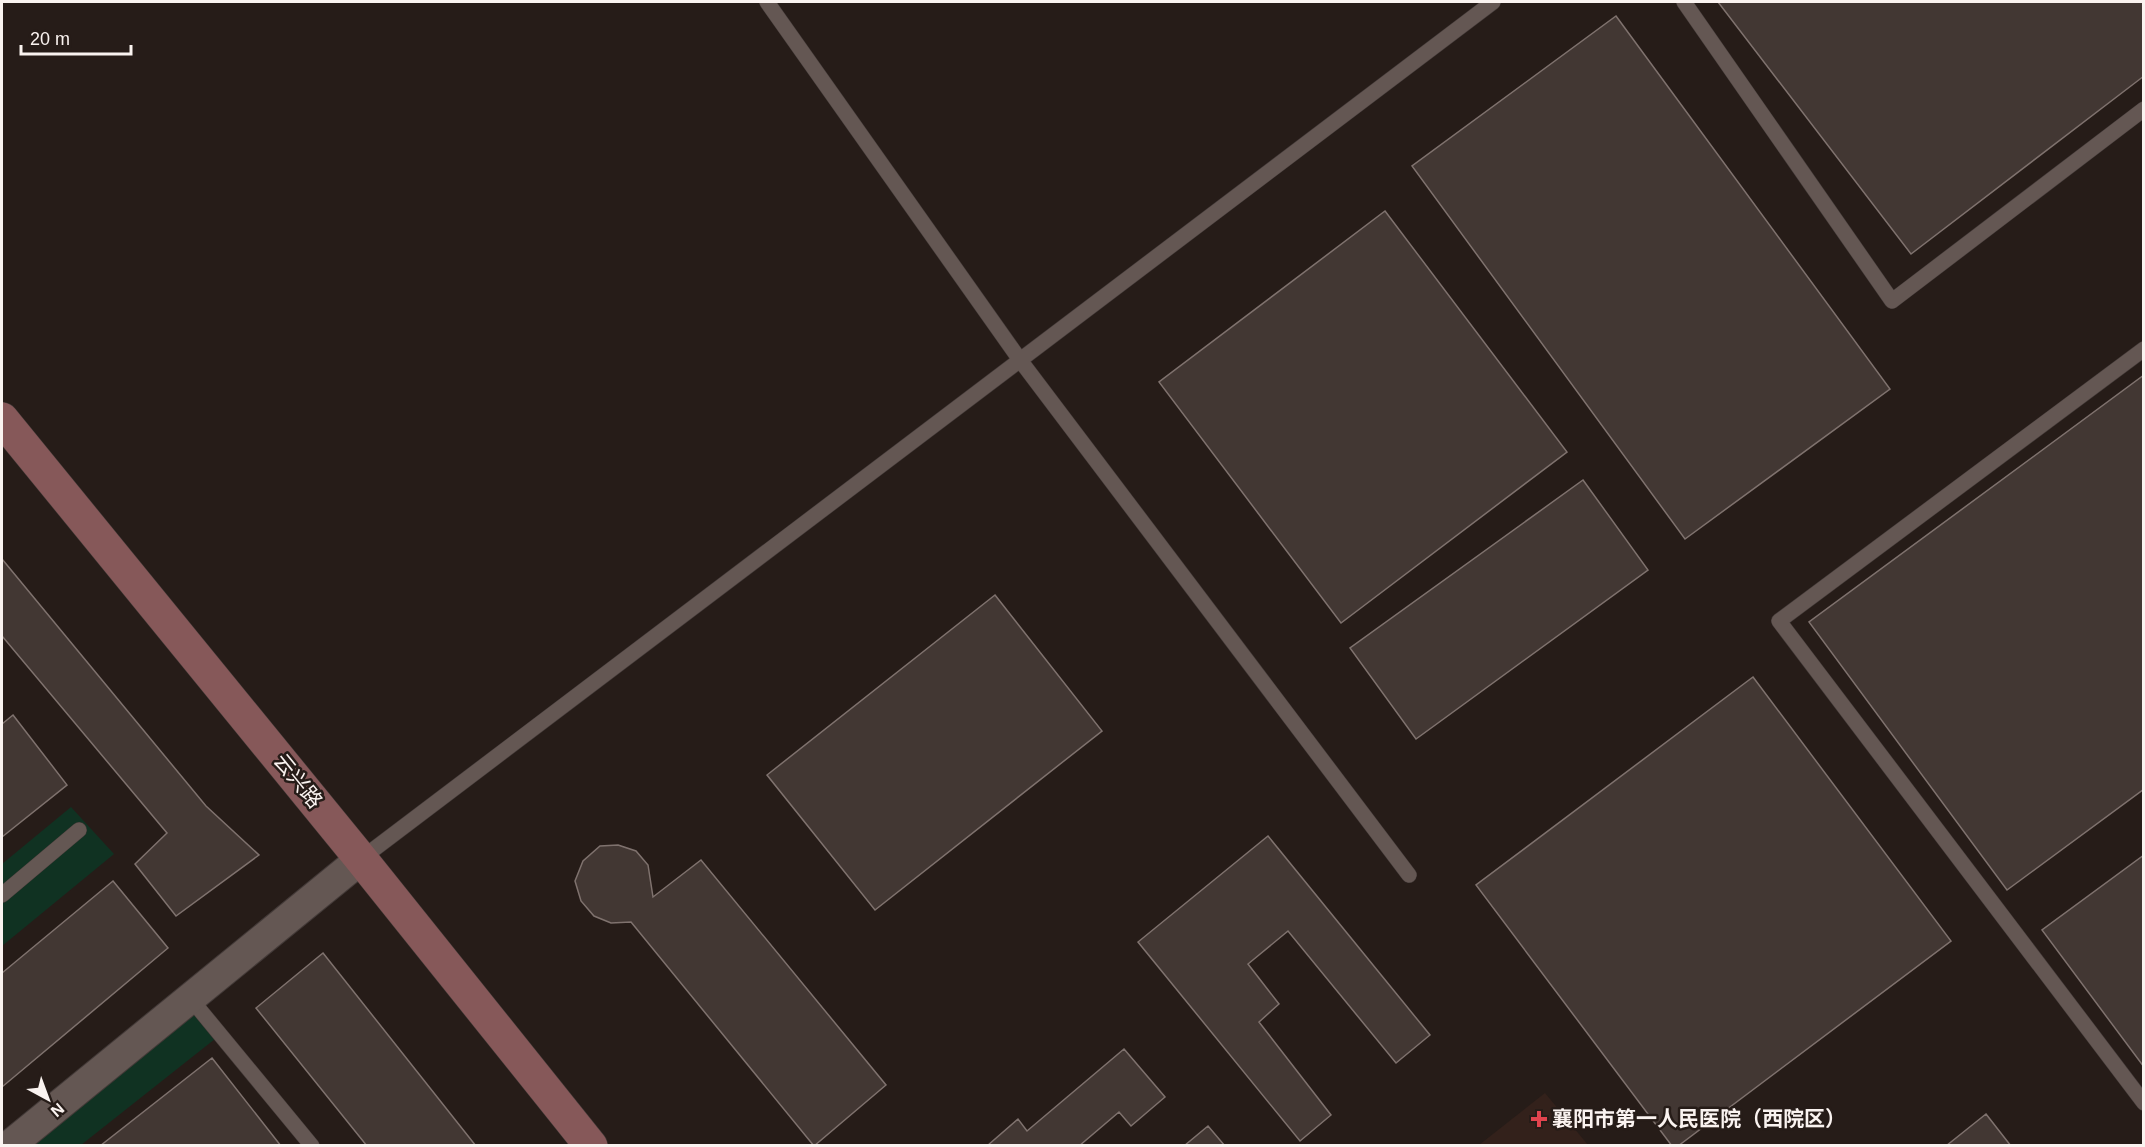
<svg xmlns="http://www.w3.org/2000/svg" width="2145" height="1147" viewBox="0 0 2145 1147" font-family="Arial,'Noto Sans SC',sans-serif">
  <rect width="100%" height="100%" fill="#261c18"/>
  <path fill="#33211b" d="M1545 1093 1588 1145H1479Z"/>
  <path fill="#103222" d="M71 807 114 854 2 946V864Z
    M190 998 220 1035 81 1145 9 1146Z"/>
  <path fill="#423733" stroke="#7f726e" stroke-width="1.5" d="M1718 2H2144V76L1911 254Z
    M1616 16 1890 389 1685 539 1412 166Z
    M1385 211 1567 452 1341 623 1159 382Z
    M2144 375V789L2007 890 1809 622Z
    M1583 480 1648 570 1416 739 1350 648Z
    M2 559 206 806 259 855 176 916 135 864 167 833 2 636Z
    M995 595 1102 731 875 910 767 775Z
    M1753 677 1951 941 1678 1146H1672L1476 885Z
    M13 715 67 785 2 837V724Z
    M1268 836 1430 1035 1396 1063 1288 931 1248 964 1279 1004 1259 1022 1331 1115 1300 1141 1138 942Z
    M618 845 636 851 648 865 653 897 701 860 886 1085 814 1146 631 922 611 923 594 916 581 901 575 881 583 861 600 846Z
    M2144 855V1067L2042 930Z
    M113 881 168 948 2 1087V973Z
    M323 953 476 1146H367L256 1008Z
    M1124 1049 1165 1097 1131 1126 1119 1112 1079 1146H987L1018 1119 1027 1131Z
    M212 1058 281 1146H100Z
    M1986 1114 2011 1146H1946Z
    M1208 1126 1225 1146H1184Z"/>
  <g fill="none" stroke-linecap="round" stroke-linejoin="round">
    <g stroke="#433a38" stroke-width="16">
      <path id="lane" d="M767 2 1020 360 1409 875
        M1684 2 1892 301 2144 109
        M2144 349 1779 621 2144 1103
        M361 859 1493 2
        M2 895 79 830
        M190 998 312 1146"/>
    </g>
    <g stroke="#433a38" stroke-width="32">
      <path id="street" d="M9 1146 361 859"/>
    </g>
    <g stroke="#433a38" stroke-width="34">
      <path id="secondary" d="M2 419 361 859 591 1146"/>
    </g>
    <use href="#lane" stroke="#645753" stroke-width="15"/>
    <use href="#street" stroke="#645753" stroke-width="30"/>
    <use href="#secondary" stroke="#865859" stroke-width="33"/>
  </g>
  <path fill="#e0444e" stroke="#261c18" stroke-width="2" d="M1536 1110h6v6h6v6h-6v6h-6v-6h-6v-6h6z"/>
  <g text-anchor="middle" stroke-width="5" stroke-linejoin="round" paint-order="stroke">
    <g font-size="21" fill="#faf3f0" stroke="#261c18">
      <text transform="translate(298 781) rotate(51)" y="7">云兴路</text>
    </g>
    <g font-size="21" font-weight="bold" fill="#faf3f0" stroke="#261c18" text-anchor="start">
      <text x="1552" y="1126">襄阳市第一人民医院（西院区）</text>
    </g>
  </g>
  <rect width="2145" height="1147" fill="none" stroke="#faf3f0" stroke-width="6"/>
  <g transform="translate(48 1099) rotate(139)" stroke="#261c18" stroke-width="4.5" paint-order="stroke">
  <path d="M0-4.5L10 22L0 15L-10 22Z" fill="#faf3f0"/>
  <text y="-9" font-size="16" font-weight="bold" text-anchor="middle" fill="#faf3f0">N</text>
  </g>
  <path d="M21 45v9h110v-9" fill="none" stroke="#faf3f0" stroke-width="3"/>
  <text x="30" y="45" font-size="18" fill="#faf3f0" stroke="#261c18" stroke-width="4.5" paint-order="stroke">20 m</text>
</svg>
